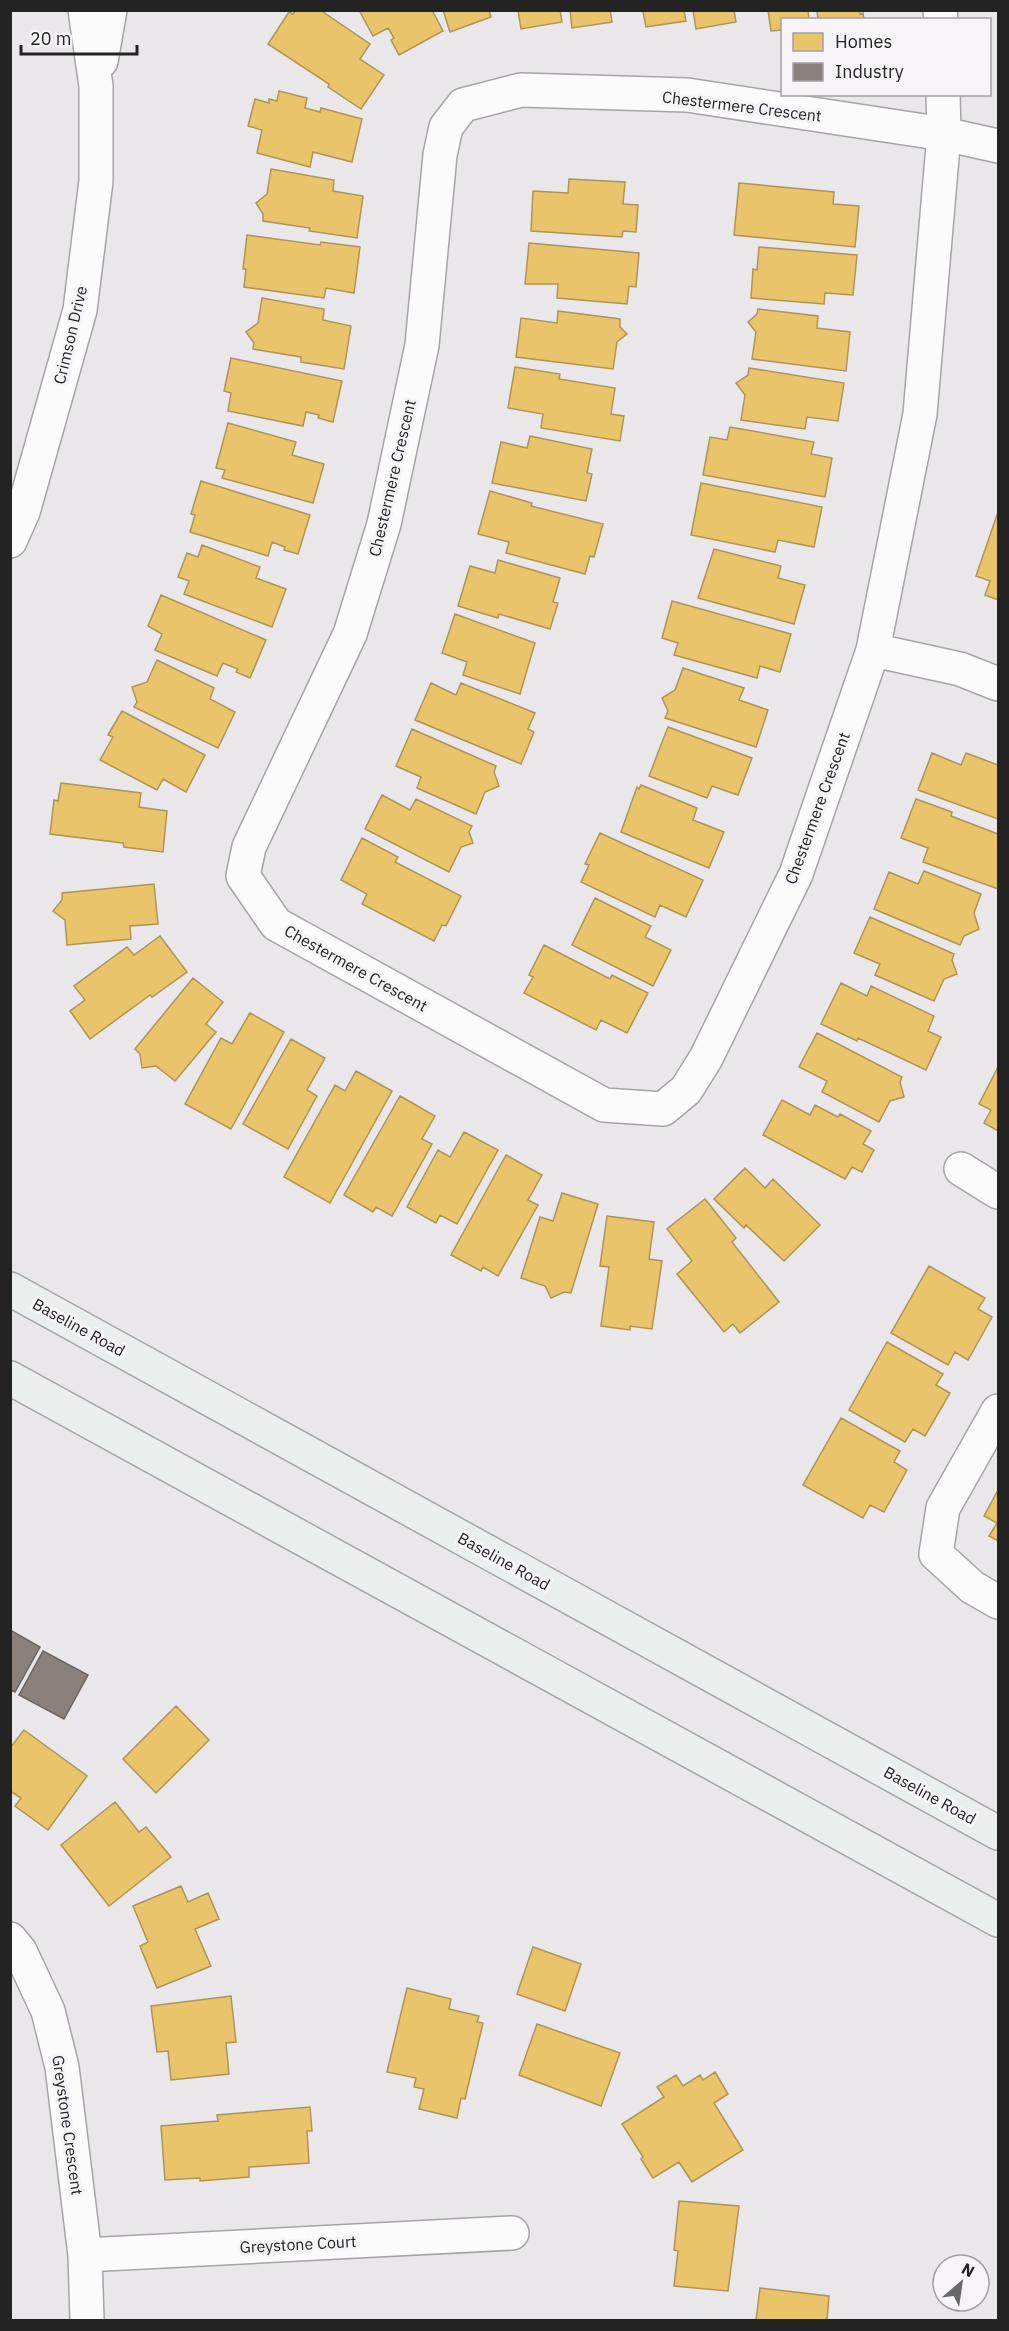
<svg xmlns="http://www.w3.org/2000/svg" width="1009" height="2331" viewBox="0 0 1009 2331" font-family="'IBM Plex Sans',sans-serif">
  <rect width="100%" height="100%" fill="#e9e7ea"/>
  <path fill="#e9c46a" stroke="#ae9455" stroke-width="1.5" d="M296 10H320L370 44 360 59 384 75 361 109 328 87 329 84 268 44 289 12 293 14Z
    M359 10H432L443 31 399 55 391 40 394 38 388 28 373 36Z
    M443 10H489L491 17 450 32Z
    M518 10H560L562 22 521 29Z
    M570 10H610L612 22 572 28Z
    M646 10H684L686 21 646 27 643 12Z
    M693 10H734L736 22 696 29Z
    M768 10H808L809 20H782V30L771 31Z
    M817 10H859L860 14 863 13 864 20H818Z
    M279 91 307 98 305 108 320 112 321 108 362 119 352 162 313 152 310 167 257 153 262 130 248 126 255 99 269 103V99L277 101Z
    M271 169 334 180 333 191 363 196 357 238 309 231 310 228 263 221V214L256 203 267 194Z
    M569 179 625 182 623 204 638 205 636 232 623 231 622 237 531 231 533 191 568 193Z
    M739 183 834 192 833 204 859 206 855 247 734 235Z
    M247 235 320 245 321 242 360 247 354 293 326 288 324 298 244 287 246 269H243Z
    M529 243 639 253 636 287 629 286 627 304 557 298 558 284H525Z
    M759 247 857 255 853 295 825 293 824 304 751 298 753 269 757 270Z
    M262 298 324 309 323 320 351 326 344 369 301 362V357L253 349 254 343 246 332 258 323Z
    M758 309 818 316 817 328 850 332 846 371 752 359 756 332 748 322 757 314Z
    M558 311 620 319V327L627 334 617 342 613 369 516 357 521 318 557 323Z
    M231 358 342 381 333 422 318 418 319 415 306 412 303 426 228 411 231 393 224 391Z
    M515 367 560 374 559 379 615 388 611 414 624 416 620 441 541 428 543 414 508 408Z
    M749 368 844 383 838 421 807 417 805 429 741 420 745 395 736 383 748 375Z
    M228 423 296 442 292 455 324 464 313 503 222 478 225 470 216 468Z
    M730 427 814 442 811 454 832 458 825 497 703 475 710 437 727 440Z
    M530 436 592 449 587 473 592 474 586 501 492 483 501 442 527 448Z
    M201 481 310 515 298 554 284 550 285 547 272 542 268 556 190 532 195 515 191 514Z
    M701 483 822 507 814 547 778 540 775 552 691 535Z
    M490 491 532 503 531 506 603 524 594 557 590 556 585 574 506 553 509 542 478 534Z
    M998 512V600L985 595 990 581 976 576Z
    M202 545 260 567 256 578 286 589 272 627 184 594 189 581 178 577 187 553 198 557Z
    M714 549 781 566 778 578 805 585 794 624 698 598Z
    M498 560 560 578 553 602 558 603 550 629 499 614 498 618 458 606 470 566 495 573Z
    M161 595 266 640 250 678 236 672 238 669 223 663 217 676 155 650 162 634 148 626Z
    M672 601 791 634 780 672 760 666 757 678 674 655 678 643 662 638Z
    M455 614 535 643 520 694 463 675 467 662 442 653Z
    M157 660 214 688 210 699 235 712 218 748 134 707 137 702 132 687 147 682Z
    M683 668 744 688 739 700 768 710 756 747 665 718 668 711 662 698 675 690Z
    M431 683 456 695 461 683 535 713 528 729 534 732 521 764 415 720Z
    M122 711 205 755 186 792 163 779 157 790 100 760 113 737 108 735Z
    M668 727 752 758 738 795 712 786 707 798 649 776Z
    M412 729 496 766 494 772 499 786 485 792 476 814 417 788 421 777 396 766Z
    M932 753 961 765 966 753 998 765V819L918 790Z
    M61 783 141 793 139 807 167 811 163 852 124 847 123 843 50 834 54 800 58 801Z
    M641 785 697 808 693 820 724 832 709 868 621 832 637 787 639 789Z
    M382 795 410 810 416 799 472 826 469 832 473 843 461 847 449 872 365 829Z
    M916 799 952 812 951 816 998 834V889L923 862 928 848 901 838Z
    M600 833 703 880 686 917 660 905 655 917 581 882 589 865 585 864Z
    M362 838 398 857 395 862 461 896 446 926 442 925 434 941 362 904 367 894 341 880Z
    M924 871 981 894 974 913 979 929 964 936 960 945 874 909 889 872 918 884Z
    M154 884 158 924 130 926 131 939 67 945 65 920 53 911 62 900V893Z
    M595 898 651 926 645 937 671 950 653 986 572 945Z
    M870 917 954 954 952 960 957 974 944 979 934 1001 875 975 880 964 854 953Z
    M160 936 187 972 152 997 150 995 90 1039 70 1011 85 1000 74 986 127 947 134 955Z
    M544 945 610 979 612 975 648 993 627 1033 601 1020 596 1030 524 993 533 977 529 975Z
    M193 978 223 1002 206 1024 216 1032 175 1081 156 1066 142 1068 140 1054 135 1049Z
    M841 983 867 996 871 986 934 1016 928 1031 941 1037 926 1070 858 1038 857 1041 821 1024Z
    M250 1013 284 1032 231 1129 185 1104 221 1038 232 1044Z
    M817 1033 902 1077 900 1082 904 1097 890 1101 879 1122 822 1092 827 1081 799 1067Z
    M291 1039 325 1058 307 1090 317 1096 288 1149 243 1124Z
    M998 1067V1131L984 1123 991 1110 979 1104Z
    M356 1071 392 1091 330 1203 284 1177 335 1085 345 1091Z
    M400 1096 435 1116 422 1139 432 1144 392 1216 376 1207 373 1212 344 1195Z
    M782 1100 810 1115 815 1105 838 1117 840 1114 871 1131 863 1144 874 1150 862 1172 852 1167 845 1179 763 1135Z
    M464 1132 498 1150 457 1224 440 1215 436 1223 407 1207 438 1150 450 1157Z
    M506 1155 542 1175 528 1200 538 1205 498 1276 483 1267 481 1271 451 1255Z
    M745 1168 765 1188 773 1179 820 1225 784 1261 746 1225 744 1228 714 1199Z
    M562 1193 598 1204 571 1293 564 1292 551 1298 545 1286 521 1278 540 1217 553 1221Z
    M705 1199 736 1238 732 1242 779 1302 740 1333 733 1324 724 1332 677 1274 692 1261 667 1229Z
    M607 1216 654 1222 649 1259 662 1261 652 1329 630 1326V1330L601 1326 609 1267 600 1266Z
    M929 1266 985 1298 978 1309 992 1317 968 1360 955 1352 948 1365 891 1333Z
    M887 1342 943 1374 936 1385 950 1393 925 1436 913 1429 905 1442 849 1410Z
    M841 1418 900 1451 894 1462 907 1470 884 1512 870 1505 863 1518 803 1485Z
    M998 1490V1541L989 1536 997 1523 984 1516Z
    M176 1706 209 1740 156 1793 123 1759Z
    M24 1730 87 1776 48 1830 15 1806 21 1798 10 1791V1748Z
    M115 1802 139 1832 146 1827 171 1857 109 1906 61 1845Z
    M181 1886 188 1902 208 1893 219 1919 195 1929 211 1966 157 1988 140 1946 148 1942 133 1906Z
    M533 1947 581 1964 565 2011 517 1994Z
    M407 1988 451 1999 449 2009 479 2016 477 2022 483 2023 465 2099 461 2098 457 2118 419 2109 424 2089 414 2087 416 2078 387 2072Z
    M231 1996 236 2042 226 2043 229 2074 171 2080 168 2051 157 2052 151 2006Z
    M537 2024 620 2053 601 2106 519 2075Z
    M715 2072 728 2094 714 2103 743 2150 692 2182 679 2162 653 2178 641 2159 643 2157 622 2124 664 2097 657 2087 676 2075 683 2086 700 2075 703 2080Z
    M310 2107 312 2131H307L309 2163 249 2167V2177L200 2181V2178L165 2180 161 2126 218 2121 217 2115Z
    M679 2201 739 2206 728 2291 674 2286 678 2251 674 2250Z
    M760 2288 829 2296 827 2320H756Z"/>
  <path fill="#8a817c" stroke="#6b6562" stroke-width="1.5" d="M10 1630 40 1647 15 1692 10 1690Z
    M43 1651 88 1675 64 1719 19 1695Z"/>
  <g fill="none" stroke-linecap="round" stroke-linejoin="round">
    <g stroke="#a5a4a6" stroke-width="36">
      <path id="minor" d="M940 10 941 20
        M943 94 944 134 920 414 873 650 796 874 706 1058 686 1090 663 1109 604 1105 276 924 243 876 249 847 350 634 384 524 422 345 440 155 446 127 463 105 521 90 687 95 944 134 998 146
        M873 650 960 669 998 684
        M961 1169 998 1192
        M998 1411 943 1508 936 1554 972 1587 998 1602
        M10 1939 20 1951 48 2011 62 2067 85 2255 87 2320
        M85 2255 512 2233"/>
    </g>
    <g stroke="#a5a4a6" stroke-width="36">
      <path id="tertiary" d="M101 61 110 10
        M10 541 23 512 80 310 96 181V86L85 10"/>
    </g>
    <g stroke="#a5a4a6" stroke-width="36">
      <path id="secondary" d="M10 1289 998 1833
        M10 1378 998 1920"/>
    </g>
    <use href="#minor" stroke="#fcfbfc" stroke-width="33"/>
    <use href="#tertiary" stroke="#fcfbfc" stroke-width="33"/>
    <use href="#secondary" stroke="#eaefed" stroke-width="33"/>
  </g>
  <g text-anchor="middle" stroke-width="6" stroke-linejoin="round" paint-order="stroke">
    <g font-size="16" fill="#232324" stroke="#f6f4f8">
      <text transform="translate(742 106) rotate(7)" y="6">Chestermere Crescent</text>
      <text transform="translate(70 335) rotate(-77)" y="6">Crimson Drive</text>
      <text transform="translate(392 478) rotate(-77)" y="6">Chestermere Crescent</text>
      <text transform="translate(817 808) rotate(-70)" y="6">Chestermere Crescent</text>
      <text transform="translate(356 968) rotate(29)" y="6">Chestermere Crescent</text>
      <text transform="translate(79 1327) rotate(29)" y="6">Baseline Road</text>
      <text transform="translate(504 1561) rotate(29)" y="6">Baseline Road</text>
      <text transform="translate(930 1795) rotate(29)" y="6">Baseline Road</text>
      <text transform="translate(68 2125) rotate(82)" y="6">Greystone Crescent</text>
      <text transform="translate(298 2244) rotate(-3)" y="6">Greystone Court</text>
    </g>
  </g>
  <rect width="1009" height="2331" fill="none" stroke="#232324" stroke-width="24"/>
  <rect x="781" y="18" width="210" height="78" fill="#f6f4f8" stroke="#a2a0a3" stroke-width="1.5"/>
  <rect x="793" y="33" width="30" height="18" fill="#e9c46a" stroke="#a2a0a3" stroke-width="1.5"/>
  <text x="835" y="48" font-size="18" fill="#232324">Homes</text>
  <rect x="793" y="63" width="30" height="18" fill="#8a817c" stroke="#a2a0a3" stroke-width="1.5"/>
  <text x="835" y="78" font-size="18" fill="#232324">Industry</text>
  <g transform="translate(961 2283) rotate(29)"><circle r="28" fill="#f6f4f8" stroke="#a2a0a3" stroke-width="1.5"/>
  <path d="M0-4.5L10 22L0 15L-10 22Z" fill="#686869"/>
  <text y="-9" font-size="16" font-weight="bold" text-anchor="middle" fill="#232324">N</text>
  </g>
  <path d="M21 45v9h116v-9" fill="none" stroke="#232324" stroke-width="3"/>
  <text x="30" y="45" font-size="18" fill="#232324" stroke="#f6f4f8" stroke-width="4.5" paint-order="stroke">20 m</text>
</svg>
